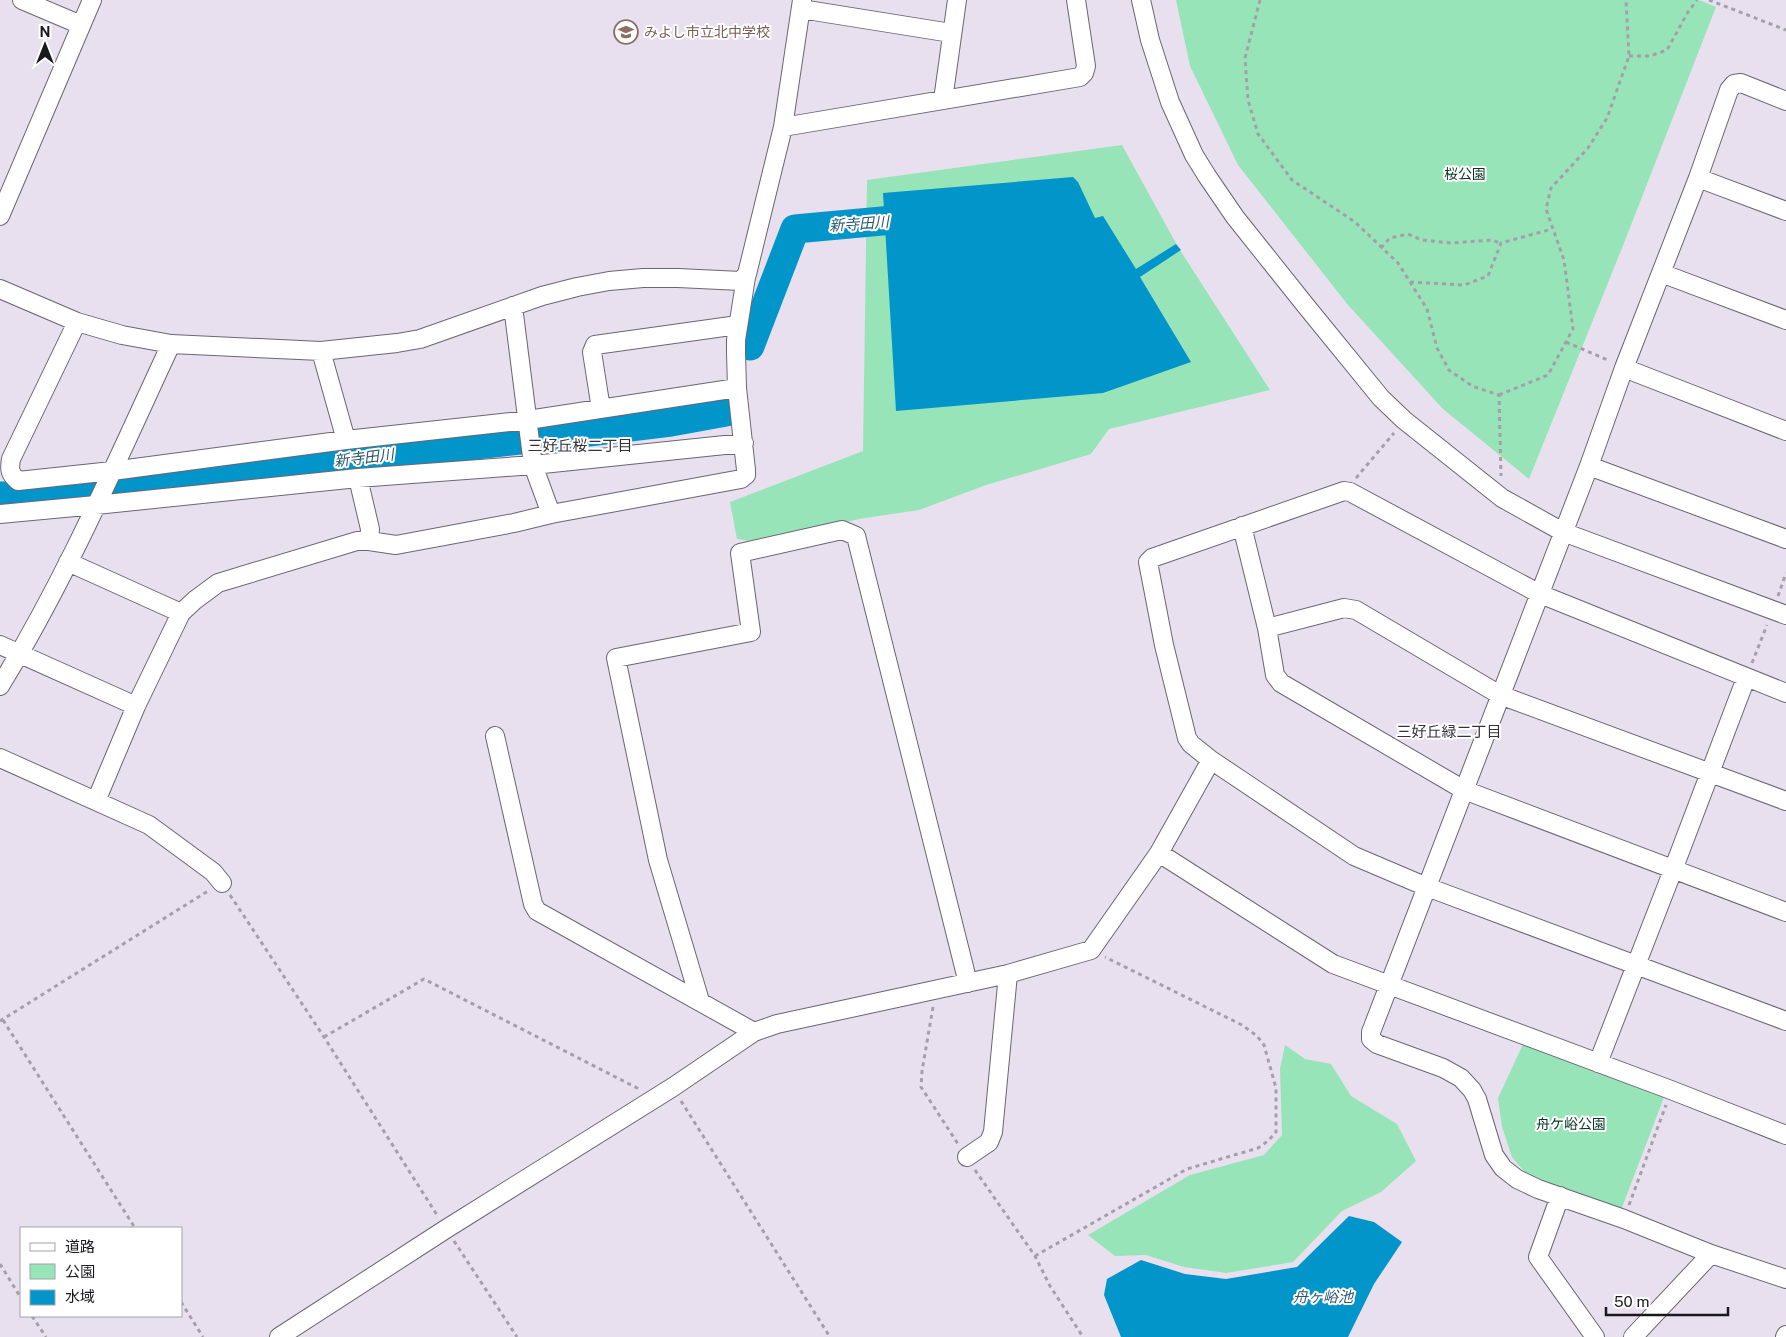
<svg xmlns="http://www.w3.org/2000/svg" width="1786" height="1337" viewBox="0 0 1786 1337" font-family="'Public Sans','Noto Sans JP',sans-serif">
  <rect width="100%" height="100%" fill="#e8e0ef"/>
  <path fill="#97e4b8" d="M1176 0H1699L1716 7 1624 243 1529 479 1443 409 1348 305 1238 165 1190 66Z
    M1122 145 1178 247 1270 390 1109 429 1091 454 986 485 919 510 859 519 762 543 737 539 730 502 863 451 867 180Z
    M1525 1040 1666 1092 1621 1210 1528 1176 1512 1157 1502 1127 1498 1098Z
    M1285 1045 1305 1059 1331 1064 1351 1096 1397 1124 1416 1161 1381 1192 1342 1211 1293 1262 1226 1273 1184 1267 1146 1255 1115 1256 1088 1235 1190 1175 1264 1155 1282 1135 1280 1069Z"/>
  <path fill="#0195ca" d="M1073 177 1078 182 1095 218 1103 216 1136 269 1176 244 1181 250 1140 277 1191 362 1103 393 896 411 883 193Z
    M1349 1216 1374 1222 1402 1242 1374 1284 1348 1337H1121L1104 1295 1107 1279 1141 1260 1185 1274 1226 1279 1297 1267Z"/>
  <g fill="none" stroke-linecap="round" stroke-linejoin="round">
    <path stroke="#0195ca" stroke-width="29" d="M750 346 795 229 893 220 918 237
      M0 496H33L556 436 671 422 726 412"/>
    <g stroke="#6c6572" stroke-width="20">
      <path id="minor" d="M22 0 81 25
        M1141 0 1150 40 1170 102 1194 155 1207 176 1235 217 1306 306 1381 398 1404 420 1502 498 1563 532 1786 615
        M801 9 951 33
        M943 100 957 0
        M1786 101 1741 83 1734 84 1729 90 1698 178 1624 368 1589 466 1371 1032V1039L1377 1044 1443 1068 1461 1078 1472 1090 1477 1099 1494 1155 1503 1168 1517 1179 1538 1189 1624 1219 1711 1254 1786 1279
        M783 127 1080 77 1084 73 1086 66 1076 0
        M1698 178 1786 211
        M0 216 92 0
        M1661 273 1786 320
        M0 289 77 322 122 335 171 344 321 351 397 343 420 339 542 296 577 287 609 281 643 278H678L741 281 747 274 783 127 802 0
        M513 306 533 465 551 514
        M77 322 11 459C9 470 10 474 18 481L112 471 346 440 528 420 737 388
        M321 351 346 440
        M1624 368 1786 431
        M601 409 592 352 595 345 738 325
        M1589 466 1786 539
        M0 514 96 505 358 478 533 465 744 443
        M1242 526 1267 628 1275 675 1281 683 1464 790 1786 912
        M369 541 396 545 514 523 551 514 741 479 746 475V470L737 388 736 353V340L746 277
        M68 562 181 613
        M1267 628 1344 608 1356 610 1500 695 1786 801
        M0 645 136 706
        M0 686C67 577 117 460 171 344
        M1786 693 1540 594 1350 492 1344 491 1152 558 1148 562 1164 645 1187 738 1191 744 1211 760 1354 856 1427 887 1786 1021
        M495 736 533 904 537 911 754 1032
        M0 758 149 825 213 872 222 883
        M96 801 136 706 181 613 195 600 218 583 357 541H369L370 529 358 478
        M1159 853 1333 964 1671 1090 1786 1135
        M700 1001 658 860 616 658 751 632 740 553 842 530 856 536 968 983
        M1598 1063 1673 870 1746 678
        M967 1157 989 1142 993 1132 1008 974
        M1560 1196 1538 1257 1595 1337
        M279 1337 446 1229 673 1087 754 1032 777 1024 1008 974 1091 950 1159 853 1211 760
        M1633 1337 1711 1254
        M1785 1337 1786 1335"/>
    </g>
    <path stroke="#a59faa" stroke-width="3" stroke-dasharray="4 4" stroke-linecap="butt" d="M1260 0 1245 58 1248 100 1258 134 1292 180 1355 222 1398 263 1427 309 1437 348 1449 370 1472 386 1499 395 1501 476
      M1709 0 1786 30
      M1629 56H1650L1667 50 1688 12 1697 0
      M1381 248 1390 238 1408 234 1422 240 1451 243 1492 240 1500 243
      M1410 282 1464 285 1488 276 1501 243 1552 229
      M1566 342 1610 361
      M1499 395 1548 375 1573 329 1564 260 1546 209 1551 188 1588 148 1607 118 1629 56 1626 0
      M1356 478 1394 433
      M1778 596 1786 573
      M1752 663 1767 625
      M230 895 324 1037 437 1215
      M933 1007 922 1071 921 1087 958 1144
      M3 1020 135 1228
      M0 1021 208 891
      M324 1037 424 979 639 1089
      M681 1101 830 1337
      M975 1170 1035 1256 1050 1286 1083 1337
      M1629 1205 1666 1105
      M454 1241 517 1337
      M1035 1256 1187 1169 1258 1148 1268 1141 1276 1132V1088L1264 1045 1257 1036 1242 1025 1105 957
      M0 1264 21 1298
      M181 1302 203 1337
      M32 1316 46 1337"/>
    <use href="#minor" stroke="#fff" stroke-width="18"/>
  </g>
  <defs>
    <g id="school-ring" transform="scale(1.25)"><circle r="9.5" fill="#fff" stroke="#8d6e63" stroke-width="1.5"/><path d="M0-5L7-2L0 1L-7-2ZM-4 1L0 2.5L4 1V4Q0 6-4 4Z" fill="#8d6e63"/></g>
  </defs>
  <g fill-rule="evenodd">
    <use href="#school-ring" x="626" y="32"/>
  </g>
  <g text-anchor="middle" stroke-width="4" stroke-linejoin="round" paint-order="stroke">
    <g font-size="14" fill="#785e54" stroke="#fff" text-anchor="start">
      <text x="644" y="37">みよし市立北中学校</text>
    </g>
    <g font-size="14" fill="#073721" stroke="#fff">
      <text x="1465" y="179">桜公園</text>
      <text x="1571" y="1129">舟ケ峪公園</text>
    </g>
    <g font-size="15" font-style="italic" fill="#2a5971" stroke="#fff">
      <text transform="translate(859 224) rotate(-4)" y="5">新寺田川</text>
      <text transform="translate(364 458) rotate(-7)" y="5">新寺田川</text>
      <text x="1323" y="1302">舟ヶ峪池</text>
    </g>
    <g font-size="15" fill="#37303c" stroke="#fff">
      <text x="580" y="451">三好丘桜二丁目</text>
      <text x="1449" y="737">三好丘緑二丁目</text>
    </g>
  </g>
  <rect x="20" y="1227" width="162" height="90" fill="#ffffff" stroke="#a4a3a5"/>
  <rect x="30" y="1243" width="25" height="8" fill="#ffffff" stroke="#a4a3a5"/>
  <text x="65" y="1252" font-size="15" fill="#1b181d">道路</text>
  <rect x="30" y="1264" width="25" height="15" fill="#97e4b8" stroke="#a4a3a5"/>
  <text x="65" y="1277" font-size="15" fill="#1b181d">公園</text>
  <rect x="30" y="1290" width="25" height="15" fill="#0195ca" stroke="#a4a3a5"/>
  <text x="65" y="1302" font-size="15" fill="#1b181d">水域</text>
  <g transform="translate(45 45)" stroke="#ffffff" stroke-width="4" paint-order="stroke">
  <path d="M0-4L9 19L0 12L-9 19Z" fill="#1b181d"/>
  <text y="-8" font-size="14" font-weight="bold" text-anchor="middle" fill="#1b181d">N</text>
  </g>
  <path d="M1606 1307v8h122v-8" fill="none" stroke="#1b181d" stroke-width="2.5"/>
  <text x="1614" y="1307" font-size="15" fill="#1b181d" stroke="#ffffff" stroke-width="4" paint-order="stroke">50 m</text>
</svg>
